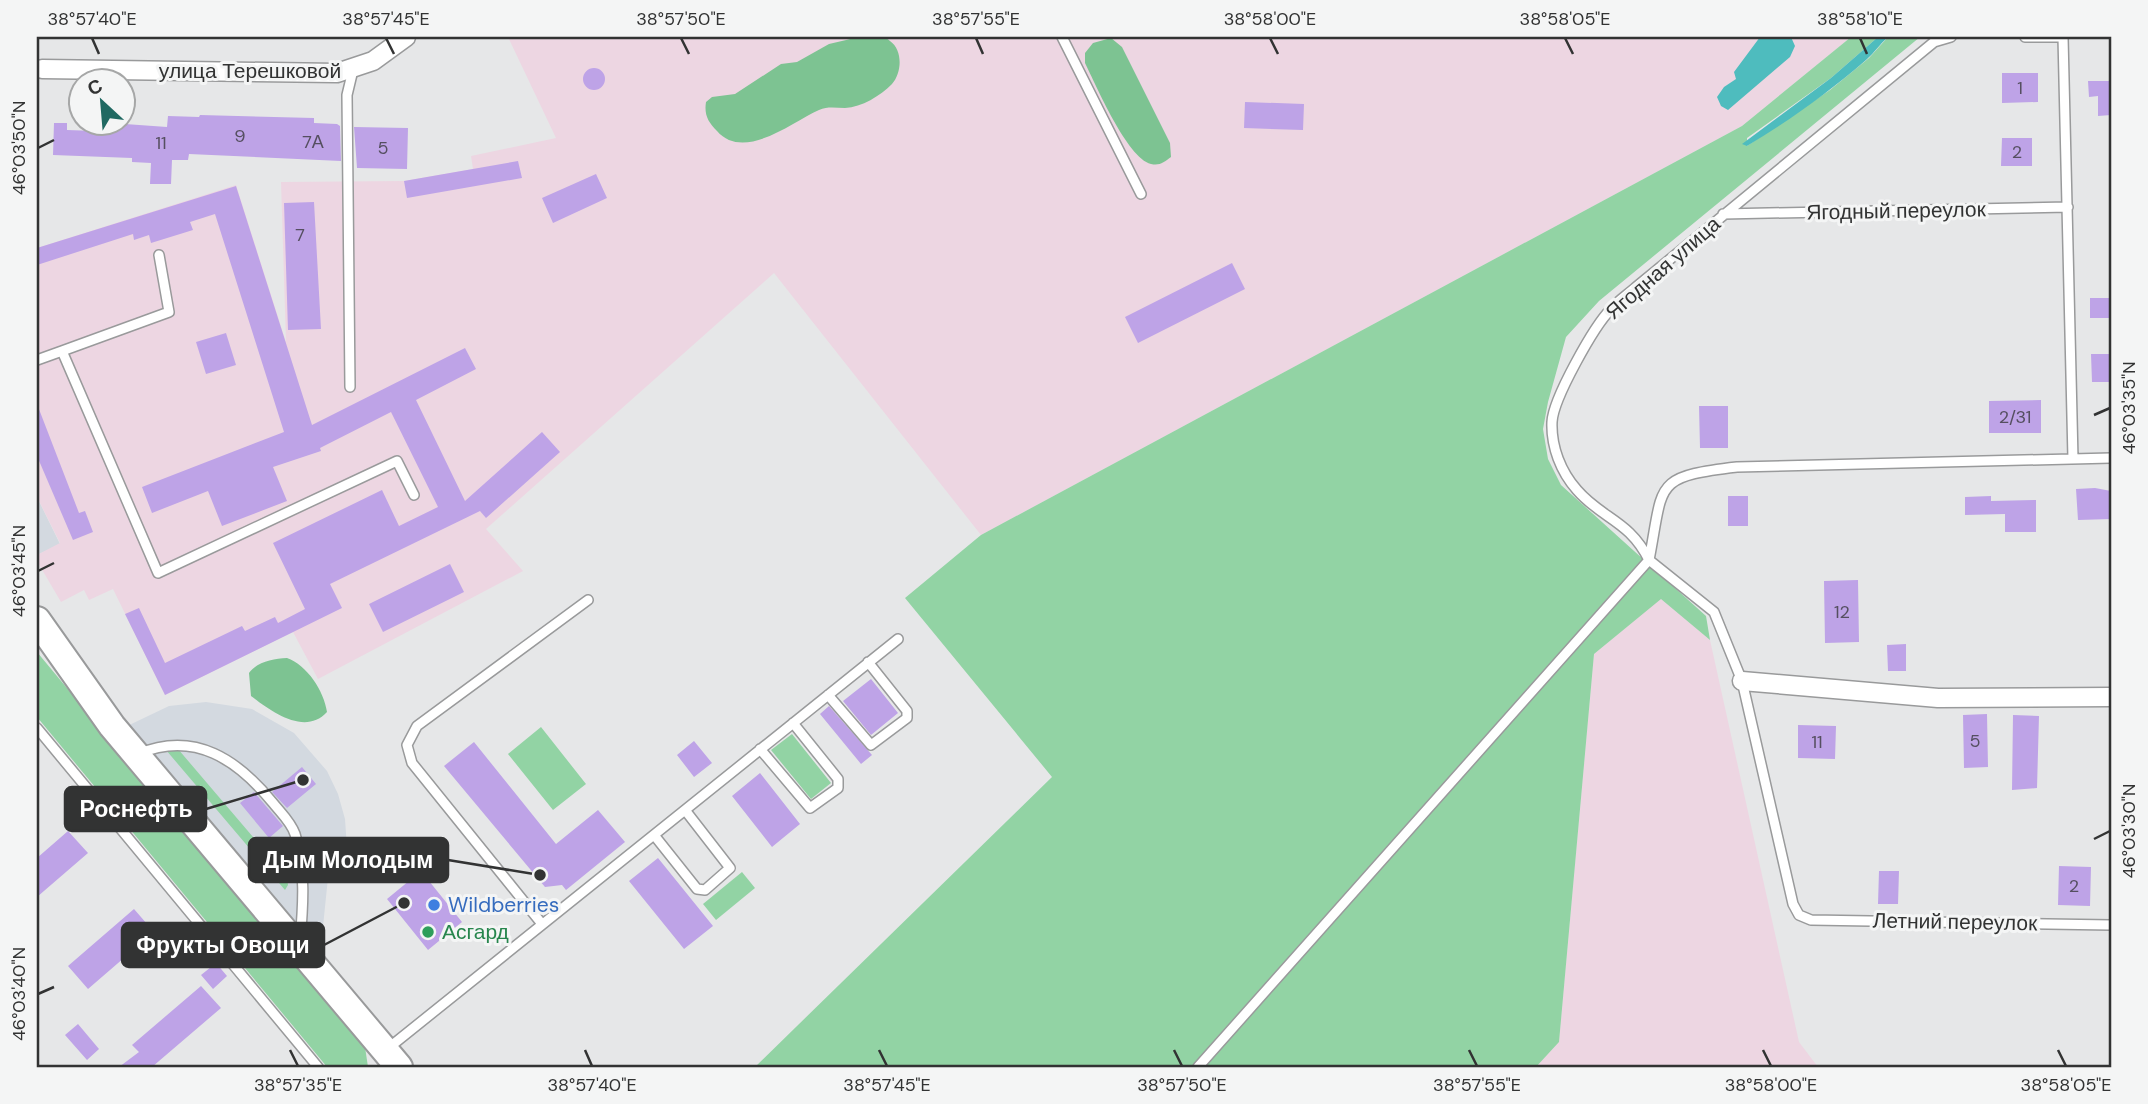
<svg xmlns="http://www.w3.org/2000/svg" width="2148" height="1104" viewBox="0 0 2148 1104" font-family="'DM Sans',sans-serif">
  <rect width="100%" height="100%" fill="#e6e7e8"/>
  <path fill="#d3d9e0" d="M37 497 60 544 37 555Z
    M206 702 252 709 294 733 327 771 338 794 345 819 347 848H331L320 956 123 728 169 706Z"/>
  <path fill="#edd6e2" d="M508 37H1851L1742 126 981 535 774 273 486 529 523 571 318 679 293 632 165 695 113 589 89 600 84 590 61 602 37 561V555L60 543 37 497V248L236 185 286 342 281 182 404 181 473 169 471 156 556 138Z
    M1661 598 1710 640 1799 1042 1818 1067H1536L1559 1042 1594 654Z"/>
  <path fill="#92d3a4" d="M1851 37H1878L1831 78 1747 138V146L1830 90 1869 58 1888 37H1920L1599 301 1566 337 1548 402 1543 429 1548 459 1561 485 1706 616 1710 640 1661 599 1594 654 1559 1042 1536 1067H755L1052 777 905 598 981 535 1742 126Z
    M37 652 365 1047 368 1067H327L37 717Z
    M541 727 586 784 553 810 508 754Z
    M792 734 831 783 811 799 771 750Z
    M178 749 287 877 288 885 285 890 166 750Z
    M742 872 755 888 716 920 703 904Z"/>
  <path fill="#7dc392" d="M859 37C868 37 882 34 890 41 903 50 902 73 892 84 880 96 862 107 845 108 836 108 828 106 819 110 792 122 744 162 717 131 708 122 704 115 706 102L712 97 735 94 781 64 797 62 829 44Z
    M1111 38 1122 47 1170 143 1171 157C1164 162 1160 166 1151 164 1127 158 1096 85 1085 63V53L1093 43Z
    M287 658C307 665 324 691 327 712 305 736 272 712 251 696L249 673C258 661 273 659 287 658Z"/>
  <path fill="#4ebcbe" d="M1760 37H1791L1795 46 1790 57 1728 110 1721 106 1717 97 1724 87 1736 79 1734 72Z
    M1878 37H1888C1880 44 1874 53 1866 60 1829 92 1789 121 1747 146L1742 144 1831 78Z"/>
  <path fill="#bea3e7" d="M583 79a11 11 0 1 1 22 0a11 11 0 1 1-22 0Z
    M2002 73H2038V102L2002 103Z
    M2088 81H2111V115L2098 116V96L2089 97Z
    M1245 102 1304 104 1303 130 1244 128Z
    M200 115 314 118V123L337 124 340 126 341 161 189 154 188 160H172L171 184H150L151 163 132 162V158L53 155 54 123H67V130L96 131 97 122 167 127 168 116 199 117Z
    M354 127 408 128 407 169 357 168Z
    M2002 138H2032V166H2001Z
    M518 161 522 178 407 198 404 181Z
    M596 174 607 198 553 223 542 198Z
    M236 186 312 425 465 348 476 369 416 400 465 501 542 432 560 452 486 518 480 511 330 584 342 608 165 695 125 614 139 608 165 663 242 626 245 631 275 617 278 623 305 609 273 543 382 490 399 526 438 507 391 412 320 448 321 451 273 467 287 501 222 526 208 491 152 513 142 487 284 432 215 214 190 222 193 230 151 243 149 235 134 240 133 234 37 265V248Z
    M314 202 321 329 288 330 284 203Z
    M1232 263 1245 289 1138 343 1125 317Z
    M2090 298H2111V318H2090Z
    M226 333 236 365 206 374 196 342Z
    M2091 354H2111V382H2092Z
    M2041 400V433H1989V401Z
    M37 404 79 513 85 511 93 532 73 540 37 456Z
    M1699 406H1728V448H1700Z
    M2095 488 2111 491V519L2078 520 2076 489Z
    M1728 496H1748V526H1728Z
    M1991 496V501L2036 500V532H2005V514L1965 515V497Z
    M450 564 464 592 383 632 369 604Z
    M1858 580 1859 642 1825 643 1824 581Z
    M1906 644V671H1888L1887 645Z
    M871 679 898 713 871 735 843 701Z
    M829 706 872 755 861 764 820 714Z
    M1987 714 1988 767 1964 768 1963 715Z
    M2013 715 2039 716 2037 788 2012 790Z
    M1798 725 1836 726 1835 759 1798 758Z
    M694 741 712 763 694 777 677 755Z
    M474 742 556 844 598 810 625 842 566 890 562 885 545 887 444 766Z
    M302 767 316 784 287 808 272 792Z
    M760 773 800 824 772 847 732 796Z
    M254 792 283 826 269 838 240 803Z
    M68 831 88 853 37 897V858Z
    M658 858 713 926 684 949 629 881Z
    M2059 866 2091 867 2090 906 2058 905Z
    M421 871 462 922 428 950 387 899Z
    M1879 871H1899L1898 904H1878Z
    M134 909 154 932 88 989 68 966Z
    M216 963 227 976 213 989 201 975Z
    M201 986 221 1008 152 1067H119L139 1052 132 1045Z
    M78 1024 99 1049 87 1060 65 1035Z"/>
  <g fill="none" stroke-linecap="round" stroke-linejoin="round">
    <g stroke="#999a9b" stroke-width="12">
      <path id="service" d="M1062 37 1141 194
        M2025 37H2063
        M2063 37 2073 459
        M1723 214 2068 207
        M62 351 169 312 159 255
        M37 360 62 351 158 573 397 461 414 495
        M350 387 347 95 353 70
        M2111 458 1737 467C1652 477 1664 483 1649 560L1714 612 1742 681 1793 904 1799 915 1811 920 2111 925
        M828 695 871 745 907 718V711L868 662
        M37 728 318 1067
        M760 749 810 808 838 788V779L793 723
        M138 754C195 730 238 760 273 803 281 813 291 822 295 834 306 868 303 908 300 942
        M654 835 697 889 705 890 730 868 685 810
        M542 924 412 763 407 745 417 726 588 600
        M386 1050 898 639
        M1198 1067 1649 560C1629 520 1602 519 1577 490 1561 472 1551 447 1552 422 1553 399 1594 326 1611 309 1618 301 1627 295 1635 288L1934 42 1951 37"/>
    </g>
    <g stroke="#999a9b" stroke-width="21">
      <path id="minor" d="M42 69 337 73 373 61 406 37
        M1742 681 1938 698 2111 697"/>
    </g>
    <g stroke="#999a9b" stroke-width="30">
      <path id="secondary" d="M37 620 112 726 399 1067"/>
    </g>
    <use href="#service" stroke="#fff" stroke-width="9"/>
    <use href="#minor" stroke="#fff" stroke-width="18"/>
    <use href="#secondary" stroke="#fff" stroke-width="26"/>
  </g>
  <path fill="none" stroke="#323333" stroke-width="2.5" d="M92 38 99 54M386 38 394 54M681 38 689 54M976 38 983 54M1270 38 1278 54M1565 38 1573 54M1860 38 1867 54M38 148 54 140M2094 415 2110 408M38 571 54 563M2094 839 2110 831M38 994 54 987M290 1050 298 1066M585 1050 592 1066M879 1050 887 1066M1174 1050 1182 1066M1469 1050 1477 1066M1763 1050 1771 1066M2058 1050 2066 1066"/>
  <circle fill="#3f7fe0" stroke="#f4f5f5" stroke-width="2.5" cx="434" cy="905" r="7"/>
  <circle fill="#2e9e5b" stroke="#f4f5f5" stroke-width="2.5" cx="428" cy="932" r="7"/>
  <g text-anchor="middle" stroke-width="6" stroke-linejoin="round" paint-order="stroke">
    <g font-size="18" fill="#554f60">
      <text x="2020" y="94">1</text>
      <text x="240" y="142">9</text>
      <text x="313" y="148">7А</text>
      <text x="161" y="149">11</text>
      <text x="383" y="154">5</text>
      <text x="2017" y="158">2</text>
      <text x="300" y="241">7</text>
      <text x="2015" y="423">2/31</text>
      <text x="1842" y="618">12</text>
      <text x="1975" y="747">5</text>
      <text x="1817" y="748">11</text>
      <text x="2074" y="892">2</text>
    </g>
    <g font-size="21" fill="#323333" stroke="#f4f5f5">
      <text x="250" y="78">улица Терешковой</text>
      <text transform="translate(1896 211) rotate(-1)" y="7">Ягодный переулок</text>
      <text transform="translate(1663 268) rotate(-41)" y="7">Ягодная улица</text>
      <text transform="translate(1955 922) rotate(1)" y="7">Летний переулок</text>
    </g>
    <g font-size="21" fill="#366cbe" stroke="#f4f5f5" text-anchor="start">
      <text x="448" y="912">Wildberries</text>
    </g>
    <g font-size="21" fill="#27864d" stroke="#f4f5f5" text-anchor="start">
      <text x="442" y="939">Асгард</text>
    </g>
  </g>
  <path fill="none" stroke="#323333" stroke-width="2.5" d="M303 780L206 809M540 875L448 860M404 903L324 945"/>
  <g fill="#323333" stroke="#f4f5f5" stroke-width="2.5">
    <circle cx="303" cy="780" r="7"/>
    <circle cx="540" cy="875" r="7"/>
    <circle cx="404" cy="903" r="7"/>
  </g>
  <g fill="#323333" stroke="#323333" stroke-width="2.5">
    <rect x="65" y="787" width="141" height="44" rx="7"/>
    <rect x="249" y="838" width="199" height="44" rx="7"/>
    <rect x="122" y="923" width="202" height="44" rx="7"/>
  </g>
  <g font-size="23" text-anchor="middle" font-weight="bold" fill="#fff">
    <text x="136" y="817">Роснефть</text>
    <text x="348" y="868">Дым Молодым</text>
    <text x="223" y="953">Фрукты Овощи</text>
  </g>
  <rect width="2148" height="1104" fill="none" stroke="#f4f5f5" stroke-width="77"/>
  <g transform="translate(102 102) rotate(334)"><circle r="33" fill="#f4f5f5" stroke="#a6a7a7" stroke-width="2"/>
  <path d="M0-5L12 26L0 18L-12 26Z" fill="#206962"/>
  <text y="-10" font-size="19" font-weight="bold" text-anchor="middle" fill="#323333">С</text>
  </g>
  <rect x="38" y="38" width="2072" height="1028" fill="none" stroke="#323333" stroke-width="2.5"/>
  <g font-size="18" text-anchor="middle" fill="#323333">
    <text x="92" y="25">38°57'40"E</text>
    <text x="386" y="25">38°57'45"E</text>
    <text x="681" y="25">38°57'50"E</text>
    <text x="976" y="25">38°57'55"E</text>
    <text x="1270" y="25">38°58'00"E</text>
    <text x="1565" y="25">38°58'05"E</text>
    <text x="1860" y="25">38°58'10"E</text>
    <text transform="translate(19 148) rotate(-90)" y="6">46°03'50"N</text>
    <text transform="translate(2129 408) rotate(-90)" y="6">46°03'35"N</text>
    <text transform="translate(19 571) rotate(-90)" y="6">46°03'45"N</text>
    <text transform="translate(2129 831) rotate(-90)" y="6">46°03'30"N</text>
    <text transform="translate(19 994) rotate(-90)" y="6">46°03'40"N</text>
    <text x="298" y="1091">38°57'35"E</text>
    <text x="592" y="1091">38°57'40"E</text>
    <text x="887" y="1091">38°57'45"E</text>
    <text x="1182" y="1091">38°57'50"E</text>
    <text x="1477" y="1091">38°57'55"E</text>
    <text x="1771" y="1091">38°58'00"E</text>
    <text x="2066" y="1091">38°58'05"E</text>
  </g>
</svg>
